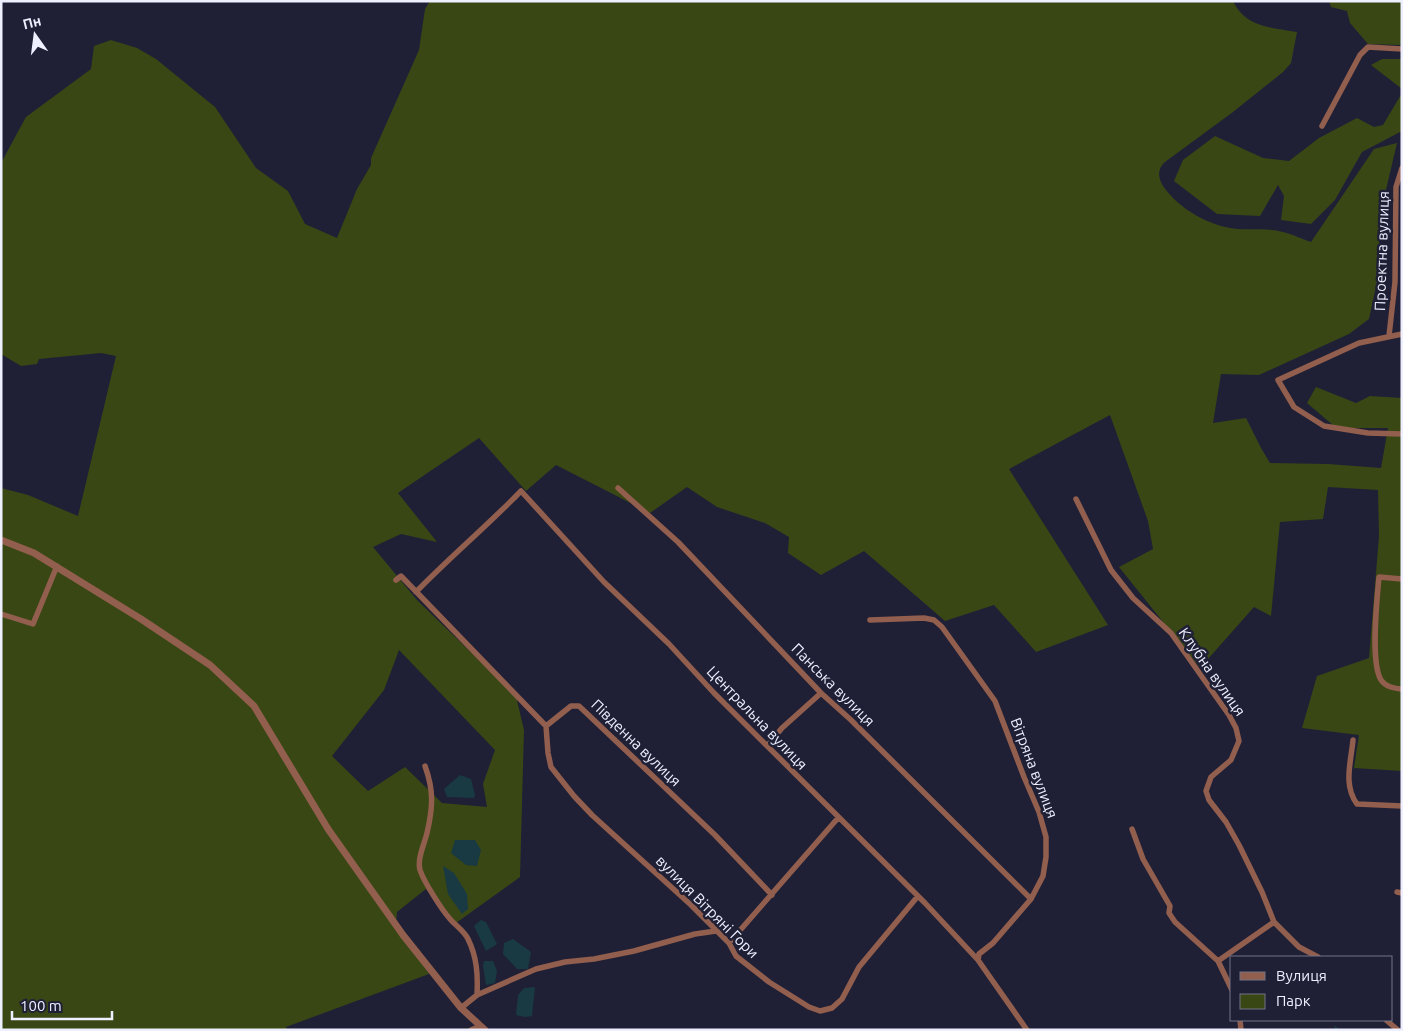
<svg xmlns="http://www.w3.org/2000/svg" width="1403" height="1031" viewBox="0 0 1403 1031" font-family="Ubuntu,sans-serif">
  <rect width="100%" height="100%" fill="#1f2036"/>
  <path fill="#384714" fill-rule="evenodd" d="M430 1H1233C1246 28 1271 27 1297 32L1291 63 1283 72 1233 112 1165 162C1157 169 1158 178 1163 186 1179 209 1209 226 1237 229 1252 230 1268 228 1283 232 1292 234 1302 239 1311 242L1374 149 1397 143 1381 211 1377 282 1369 319 1349 334 1259 375 1221 374 1213 423 1246 418 1261 448 1270 463 1328 464 1381 468 1388 428H1348L1334 426 1307 403 1316 387 1356 403 1370 396 1402 398V771L1354 768 1359 735 1302 728 1317 676 1369 658 1379 536 1378 490 1328 487 1323 519 1280 522 1271 616 1254 607 1200 668 1119 567 1153 549 1148 521 1110 415 1009 469 1108 625 1036 652 994 605 945 621 864 551 821 575 788 553 789 537 765 523 717 507 687 487 650 513 556 465 526 491 479 438 398 493 437 542 401 534 373 547 417 600 516 696 524 730 520 877 456 923 426 889 397 912 396 925 429 974 286 1027 287 1030H1V488L28 495 78 516 116 356 101 353 39 359 37 364 21 366 1 354V163L26 117 91 69 94 46 111 40 137 48 156 59 215 107 256 168 288 191 305 224 337 238 357 189 371 165V158L419 50 425 9ZM399 650 495 750 483 784 487 807 442 803 405 767 368 791 332 756 384 690Z
    M1329 1H1402V45L1368 44 1350 23 1347 11 1331 7Z
    M1382 59H1402V89L1371 65Z
    M1402 93V131L1362 152 1335 200 1311 224 1281 220 1284 196 1278 185 1260 216 1217 214 1174 181 1183 160 1215 136 1263 158 1289 161 1319 138 1357 118 1374 127 1383 125Z"/>
  <path fill="#193a42" d="M460 775 471 779 475 795 474 798 447 797 444 789Z
    M455 840H475L481 850 477 866 466 865 451 853Z
    M443 866 454 873 467 894 468 909 462 914 448 894Z
    M481 920 486 922 497 944 486 951 474 926Z
    M513 939 531 952 528 969H517L503 954 504 943Z
    M484 961H493L497 971 495 983 486 985 483 966Z
    M535 987 532 1016 525 1017 516 1015 518 995 524 988Z"/>
  <g fill="none" stroke-linecap="round" stroke-linejoin="round">
    <path stroke="#193a42" stroke-width="2" d="M1335 1027 1338 1030"/>
    <path stroke="#925e4d" stroke-width="5.5" d="M1322 126 1360 55 1368 47 1402 49
      M1402 334 1359 343 1278 380 1294 407 1324 426 1368 433 1402 434
      M1389 336 1395 282 1396 187 1402 168
      M618 488 678 542 821 693 851 720 1031 899
      M1076 499 1111 570 1133 598 1171 633 1229 715 1236 728 1239 741 1231 760 1211 777 1206 791 1209 800 1226 822 1239 845 1262 892 1274 922 1299 947 1318 957
      M1402 579 1379 577C1377 599 1370 662 1381 680 1386 687 1393 688 1402 689
      M396 580 401 576 546 726
      M416 592C450 557 487 526 521 491L604 582 669 644 714 693 925 903 978 960
      M1 614 33 624 57 566
      M870 620 924 618 934 620 942 627 995 701 1024 777 1039 812 1046 837V857L1043 876 1031 899 993 943 979 954 978 960 1027 1030
      M546 726 548 753 551 767 574 796 592 815 691 905 729 943 736 956 769 982 809 1007 820 1011 832 1008 842 999 859 967 918 896
      M546 726 571 706H579L715 835 772 895
      M1353 740C1351 762 1343 785 1357 804L1402 806
      M767 746 782 728 821 693
      M425 766C434 791 433 807 427 833 424 845 417 859 420 870 424 882 442 910 450 919 456 926 464 931 468 939 477 957 478 975 477 995
      M1132 829 1143 859 1170 906 1169 913 1175 922 1218 961 1232 990
      M1397 892 1402 893
      M729 943 838 818
      M1218 961 1274 922
      M461 1008 477 995 536 969 565 962 594 959 634 951 695 934 716 931
      M1240 1020 1241 1030
      M1386 1020 1398 1030
      M471 1030 480 1026"/>
    <path stroke="#925e4d" stroke-width="7" d="M1 540 34 553 141 619 210 665 254 706 328 829 403 935 461 1008 485 1030"/>
  </g>
  <g text-anchor="middle" stroke-width="5" stroke-linejoin="round" paint-order="stroke">
    <g font-size="15" fill="#eef0ff" stroke="#1f2036">
      <text transform="translate(1382 251) rotate(-88)" y="5">Проектна вулиця</text>
      <text transform="translate(1212 672) rotate(55)" y="5">Клубна вулиця</text>
      <text transform="translate(833 685) rotate(45)" y="5">Панська вулиця</text>
      <text transform="translate(757 718) rotate(46)" y="5">Центральна вулиця</text>
      <text transform="translate(636 743) rotate(44)" y="5">Південна вулиця</text>
      <text transform="translate(1034 768) rotate(69)" y="5">Вітряна вулиця</text>
      <text transform="translate(707 907) rotate(45)" y="5">вулиця Вітряні Гори</text>
    </g>
  </g>
  <rect width="1403" height="1031" fill="none" stroke="#eef0ff" stroke-width="5"/>
  <rect x="1230" y="956" width="162" height="65" fill="#1f2036" stroke="#727386"/>
  <rect x="1240" y="972" width="25" height="8" fill="#925e4d" stroke="#727386"/>
  <text x="1276" y="981" font-size="15" fill="#eef0ff">Вулиця</text>
  <rect x="1240" y="994" width="25" height="15" fill="#384714" stroke="#727386"/>
  <text x="1276" y="1006" font-size="15" fill="#eef0ff">Парк</text>
  <g transform="translate(35 35) rotate(346)" stroke="#1f2036" stroke-width="4" paint-order="stroke">
  <path d="M0-4L9 19L0 12L-9 19Z" fill="#eef0ff"/>
  <text y="-8" font-size="14" font-weight="bold" text-anchor="middle" fill="#eef0ff">Пн</text>
  </g>
  <path d="M12 1011v8h100v-8" fill="none" stroke="#eef0ff" stroke-width="2.5"/>
  <text x="20" y="1011" font-size="15" fill="#eef0ff" stroke="#1f2036" stroke-width="4" paint-order="stroke">100 m</text>
</svg>
